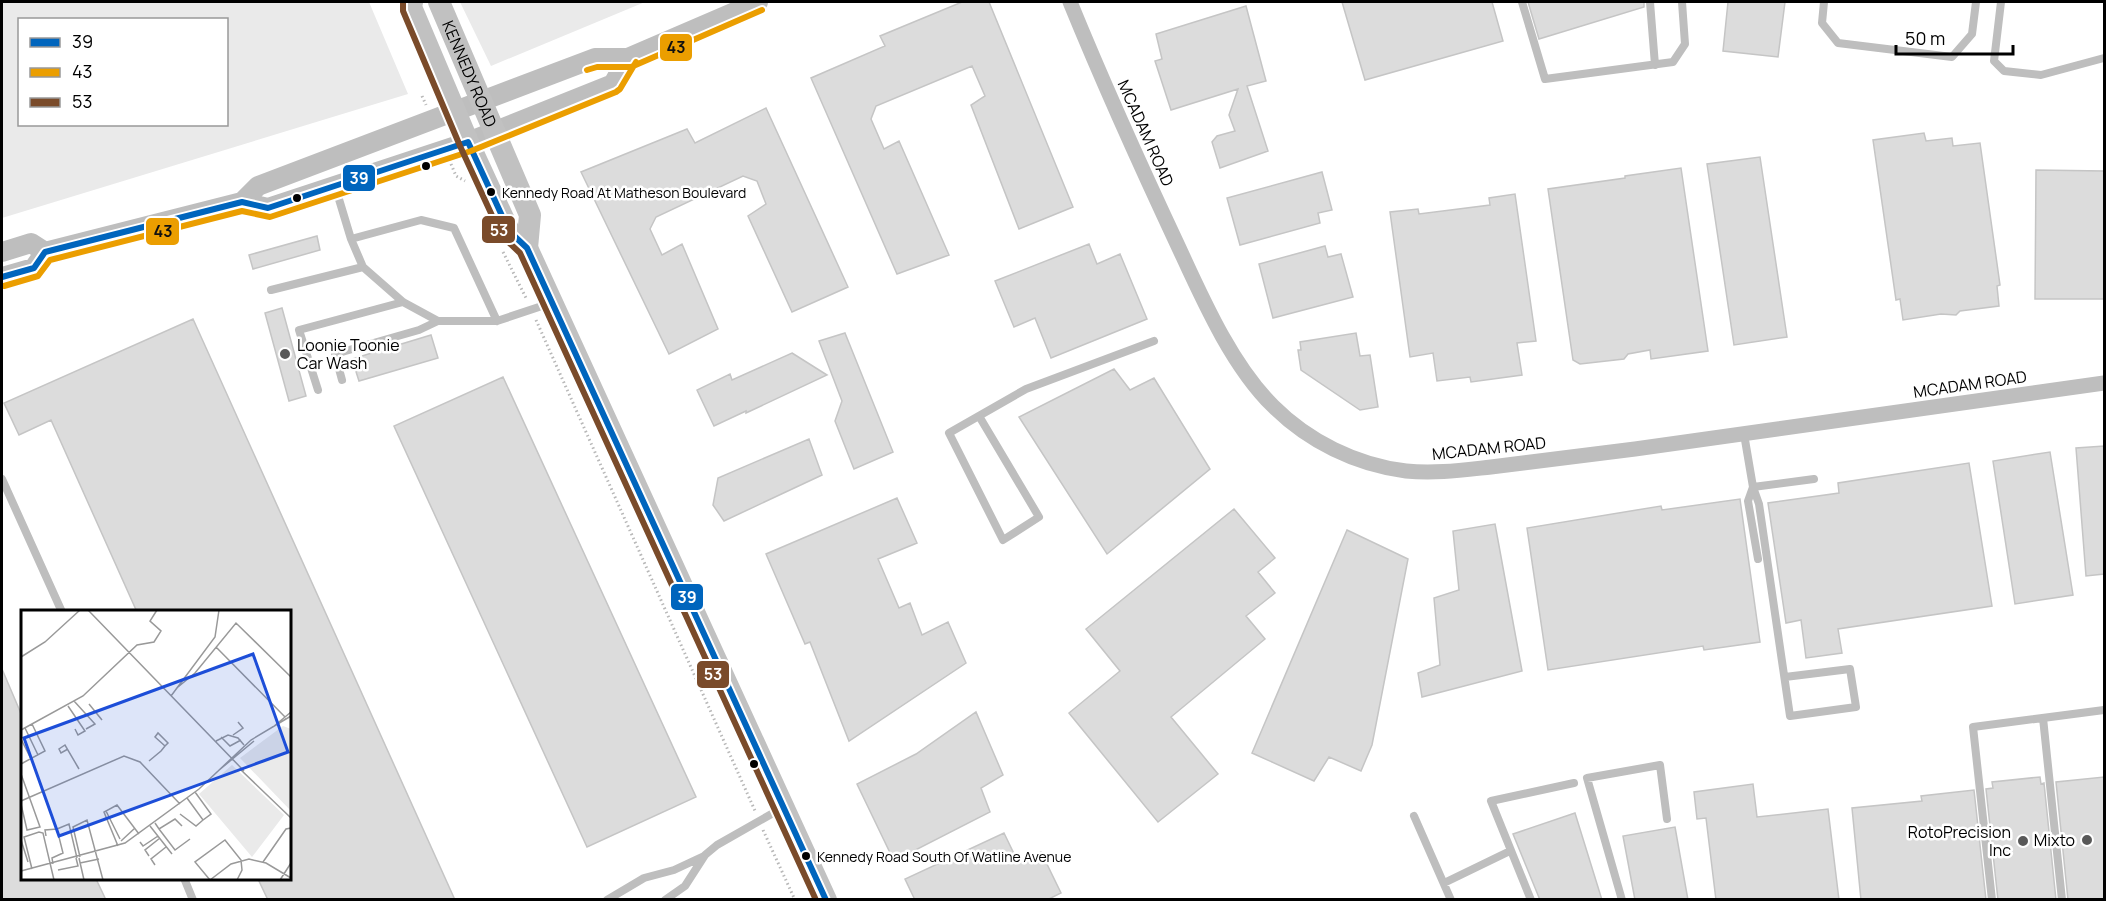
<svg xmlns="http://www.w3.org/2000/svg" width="2106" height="901" viewBox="0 0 2106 901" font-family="Manrope,sans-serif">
  <rect width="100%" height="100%" fill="#fff"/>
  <path fill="#eaeaea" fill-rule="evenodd" d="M2 2H369L408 94 2 218ZM20 20H226V124H20Z
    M460 2H645L491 66Z"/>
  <path fill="#dcdcdc" stroke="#c5c5c5" stroke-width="1.5" d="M962 2H989L1073 207 1019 229 971 105 985 96 972 66 876 106 871 119 884 149 899 141 949 255 897 274 811 78 885 46 880 36Z
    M1342 2H1492L1503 41 1365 80Z
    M1528 2H1644V7L1539 39Z
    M1728 2H1785L1778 57 1723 51Z
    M1246 6 1266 81 1247 86 1268 151 1220 168 1212 142 1217 136 1235 131 1229 115 1238 89 1171 110 1155 61 1162 59 1156 34Z
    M766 108 848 287 792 312 748 216 766 204 757 181 743 176 656 217 650 229 662 255 682 244 718 329 669 354 581 172 687 129 695 143Z
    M1924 133 1926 141 1952 138 1953 146 1980 143 2000 285 1997 286 1999 306 1960 311 1956 315 1941 314 1903 320 1900 299 1896 300 1873 140Z
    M1760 157 1787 337 1734 345 1707 164Z
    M1681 168 1708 351 1651 359 1650 350 1628 354 1624 359 1580 364 1573 360 1548 189 1625 178V176Z
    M2036 170 2104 171V299H2035Z
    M1322 172 1332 210 1318 213 1320 223 1240 245 1227 198Z
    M1515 194 1536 341 1517 343 1522 375 1471 382 1470 377 1437 381 1433 353 1410 357 1390 212 1418 209 1419 214 1490 205 1489 198Z
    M317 236 320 250 253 269 249 255Z
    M1089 244 1097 264 1120 254 1147 319 1051 358 1035 318 1014 327 995 281Z
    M1325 246 1328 257 1341 254 1353 297 1273 318 1259 264Z
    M282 308 306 396 289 401 265 313Z
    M193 319 455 900H268L258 879H290V612H137L51 420 19 435 4 403Z
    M845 333 893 452 854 469 835 421 842 401 819 341Z
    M1356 333 1360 356 1370 355 1378 407 1360 410 1301 370 1298 350H1301L1300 342Z
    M431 335 438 358 359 381 352 359Z
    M792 353 827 375 746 413V411L714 426 697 390 730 374 732 380Z
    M1114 369 1130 390 1154 378 1210 469 1107 554 1019 417Z
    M503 377 696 797 587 847 394 426Z
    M809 439 822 475 724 521 713 505 718 478Z
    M2104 446V574L2086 576 2076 448Z
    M2050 452 2073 595 2015 604 1993 461Z
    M1969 463 1992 606 1838 629 1842 653 1806 658 1801 620 1786 623 1768 503 1839 493 1838 483Z
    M897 498 917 543 878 559 899 608 910 603 922 635 948 622 966 663 849 741 810 642 805 644 766 554Z
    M1740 499 1760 642 1704 650 1703 646 1548 670 1527 528 1661 506 1662 510Z
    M1234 509 1275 558 1258 572 1275 593 1246 616 1265 639 1171 717 1218 774 1158 822 1069 713 1120 671 1086 629Z
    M1495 524 1522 671 1422 697 1418 673 1440 665 1434 598 1459 590 1453 531Z
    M1347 530 1408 559 1372 745 1361 771 1329 757 1314 781 1252 753Z
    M2 669 22 716V879H96L106 900H2Z
    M976 712 1003 775 981 788 990 812 894 861 857 784 916 754Z
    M2040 777 2041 784 2044 783 2056 900H1998L1986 789 1993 788 1992 782Z
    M2104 777V900H2068L2056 782Z
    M1753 784 1757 817 1828 809 1839 900H1716L1706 818 1697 819 1694 792Z
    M1974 790 1986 900H1861L1852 808 1922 801 1921 796Z
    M1575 813 1602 900H1540L1513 834Z
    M1675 827 1688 900H1635L1623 836Z
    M1004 833 1018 862 1041 852 1061 893 1047 900H915L905 879Z"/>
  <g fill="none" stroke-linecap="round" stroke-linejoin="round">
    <path stroke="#b8b8b8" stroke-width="3" stroke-dasharray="1.5 3" stroke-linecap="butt" d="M422 96 426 105
      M451 164 456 176 465 181
      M503 252 527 300
      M536 320 756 813
      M763 830 795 900"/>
    <path stroke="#bebebe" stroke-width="8" d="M1522 2 1545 79 1673 62 1685 44 1682 2
      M1650 2 1655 65
      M1824 2 1822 23 1838 43 1952 57 1972 34 1976 2
      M2001 2 1994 61 2004 71 2041 75 2104 58
      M335 186 351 239 363 267 403 302 438 321H497L551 303
      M351 239 421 220 454 228 497 321
      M271 290 363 267
      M342 380 335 354 419 330 438 321
      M318 390 299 330 403 302
      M979 416 1039 517 1003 540 949 433 1026 389 1154 341
      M1744 434 1753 487 1814 479
      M2 479 62 612
      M1753 487 1759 504 1790 716 1856 707 1850 669 1785 677
      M1753 487 1748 501 1758 559
      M2043 718 2062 900
      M1414 816 1451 900
      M184 878 193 900
      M1444 883 1510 851
      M607 900 644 878 674 870 704 856
      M665 900 685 886 705 855 717 845 782 808
      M1531 900 1491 801 1574 783
      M1622 900 1587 778 1660 765 1667 819
      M1992 900 1973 727 2104 710"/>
    <path stroke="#bebebe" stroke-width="15" d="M1070 2C1104 85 1141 167 1179 248 1203 300 1232 366 1273 406 1308 441 1356 465 1406 471 1435 474 1463 470 1491 467 1539 461 1587 455 1635 449 1792 427 1948 405 2104 383"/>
    <path stroke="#bebebe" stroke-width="20" d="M242 202 258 186 595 58H628L758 2
      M2 252 31 243 45 252
      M2 277 34 268 45 252 242 202 268 208 468 142 613 84 628 58"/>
    <g stroke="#c1c1c1" stroke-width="22">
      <path d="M412 2 411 7 468 142 509 231 527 248 826 900"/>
      <path id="s1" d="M439 2 530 215 527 248"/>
    </g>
    <g stroke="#fff" stroke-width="10">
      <path id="bus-1" d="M2 277 34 268 45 252 242 202 268 208 468 142 509 231 527 248 826 900"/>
    </g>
    <g stroke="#fff" stroke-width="10">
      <path id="bus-2" d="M587 70 597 67H631L762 10
        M4 286 38 276 50 260 242 211 270 217 471 151 616 92 620 89 636 62"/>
    </g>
    <g stroke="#fff" stroke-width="10">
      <path id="bus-3" d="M403 2V11L460 146 501 235 520 253 816 900"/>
    </g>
    <use href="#bus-1" stroke="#0065bd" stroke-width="6"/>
    <use href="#bus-2" stroke="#eb9e00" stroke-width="6"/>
    <use href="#bus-3" stroke="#7a4b2a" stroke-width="6"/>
  </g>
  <g fill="#000" stroke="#fff" stroke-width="2">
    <circle cx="426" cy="166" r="5"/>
    <circle cx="491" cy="192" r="5"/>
    <circle cx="297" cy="198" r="5"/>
    <circle cx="754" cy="764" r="5"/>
    <circle cx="806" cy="856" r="5"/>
  </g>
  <g fill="#595959" stroke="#fff" stroke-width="2">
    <circle cx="285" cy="354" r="6"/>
    <circle cx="2087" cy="840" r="6"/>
    <circle cx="2023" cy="841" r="6"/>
  </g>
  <g text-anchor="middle" stroke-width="5" stroke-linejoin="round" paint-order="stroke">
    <g font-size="14" fill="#000" stroke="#fff" text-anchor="start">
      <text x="502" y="198">Kennedy Road At Matheson Boulevard</text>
      <text x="817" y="862">Kennedy Road South Of Watline Avenue</text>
    </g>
    <g font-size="16" fill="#000" stroke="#fff">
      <text dy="6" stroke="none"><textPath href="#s1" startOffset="78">KENNEDY ROAD</textPath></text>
      <text transform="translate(1146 133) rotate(66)" y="6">MCADAM ROAD</text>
      <text transform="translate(1970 384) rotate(-8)" y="6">MCADAM ROAD</text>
      <text transform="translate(1489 448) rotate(-6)" y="6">MCADAM ROAD</text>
    </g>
    <g font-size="16" fill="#000" stroke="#fff" text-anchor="end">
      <text x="297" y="351" text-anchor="start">Loonie Toonie<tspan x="297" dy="18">Car Wash</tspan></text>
      <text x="2011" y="838">RotoPrecision<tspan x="2011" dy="18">Inc</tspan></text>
      <text x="2075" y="846">Mixto</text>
    </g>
  </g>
  <g transform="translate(21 610)">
    <rect width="270" height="270" fill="#fff"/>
    <path d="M262 116 270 119V201L219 148ZM211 155 263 205 231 247 178 184Z" fill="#eaeaea"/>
    <path fill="none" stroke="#999" stroke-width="1.5" d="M67 0 223 161M195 37 266 109M0 47 24 32 59 0M157 77 174 63 215 13 270 67M150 86 194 27 198 0M53 91 74 114 65 119M68 94 81 110M47 96 64 121 57 125 54 119M252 117 270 102M4 118 17 145M0 120 62 86 116 35 133 32 140 21 129 11 136 0M212 125 222 118 217 112M200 127 209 136 220 130M0 129 10 149M195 131 207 125 217 128 223 135M47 139 40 143 38 139 44 135 58 159M128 151 140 141 144 136 147 133 137 123 134 127 144 136M0 154 24 141 11 114M220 160 270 208M197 161 233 131M0 164 9 189M166 188 182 210 190 204 174 182M0 191 103 146 119 152 159 194M0 194 6 220 19 217 9 189M85 201 99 229M159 204 175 216 182 210M134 213 138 219 154 209 161 216M129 216 151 244M36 219 48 214 56 248M138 219 154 240 169 229M25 226 24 220 36 219 42 243 31 248 32 254M0 230 7 252M100 231 114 218M119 232 122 236 137 226M97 236 83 202 96 195 118 224M128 246 124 240 139 228M59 247 52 217 66 210 82 270M58 248 63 270M242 252 265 219 270 218M59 253 78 249M134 255 130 249 145 237M11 259 3 227 18 222 22 223 33 270M37 260 57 256 55 248M0 261 104 233 178 179 230 130 270 106M189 270 174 252 204 230 220 250 221 260 216 270M189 270 210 254 228 249 245 253 270 268M259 270 270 253"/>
    <path fill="#1d4ed8" fill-opacity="0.15" stroke="#1d4ed8" stroke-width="3" d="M232 44 267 142 38 226 3 128Z"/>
    <rect width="270" height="270" fill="none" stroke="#000" stroke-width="3"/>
  </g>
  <g stroke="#fff" stroke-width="2">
    <rect x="659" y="33" width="34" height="29" rx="6" fill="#eb9e00"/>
    <rect x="342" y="164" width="34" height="28" rx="6" fill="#0065bd"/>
    <rect x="481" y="215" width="35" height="29" rx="6" fill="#7a4b2a"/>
    <rect x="145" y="217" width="35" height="29" rx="6" fill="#eb9e00"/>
    <rect x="670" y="583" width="34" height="28" rx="6" fill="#0065bd"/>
    <rect x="696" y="660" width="34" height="29" rx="6" fill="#7a4b2a"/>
  </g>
  <g font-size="16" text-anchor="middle" font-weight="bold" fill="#fff">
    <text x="359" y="184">39</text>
    <text x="499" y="236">53</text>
    <text x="687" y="603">39</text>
    <text x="713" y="680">53</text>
  </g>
  <g font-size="16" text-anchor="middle" font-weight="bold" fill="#111">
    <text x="676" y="53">43</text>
    <text x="163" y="237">43</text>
  </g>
  <rect width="2106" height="901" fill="none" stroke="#000000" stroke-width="6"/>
  <rect x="18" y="18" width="210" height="108" fill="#ffffff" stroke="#999999" stroke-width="1.5"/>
  <rect x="30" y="38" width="30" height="9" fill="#0065bd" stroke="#999999" stroke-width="1.5"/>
  <text x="72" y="48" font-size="18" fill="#000000">39</text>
  <rect x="30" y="68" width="30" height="9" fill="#eb9e00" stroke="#999999" stroke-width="1.5"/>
  <text x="72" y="78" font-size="18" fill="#000000">43</text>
  <rect x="30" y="98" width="30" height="9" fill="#7a4b2a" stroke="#999999" stroke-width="1.5"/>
  <text x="72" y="108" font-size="18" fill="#000000">53</text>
  <path d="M1896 45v9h117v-9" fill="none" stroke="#000000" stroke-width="3"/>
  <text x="1905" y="45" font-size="18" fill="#000000" stroke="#ffffff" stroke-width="4.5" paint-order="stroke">50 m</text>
</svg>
